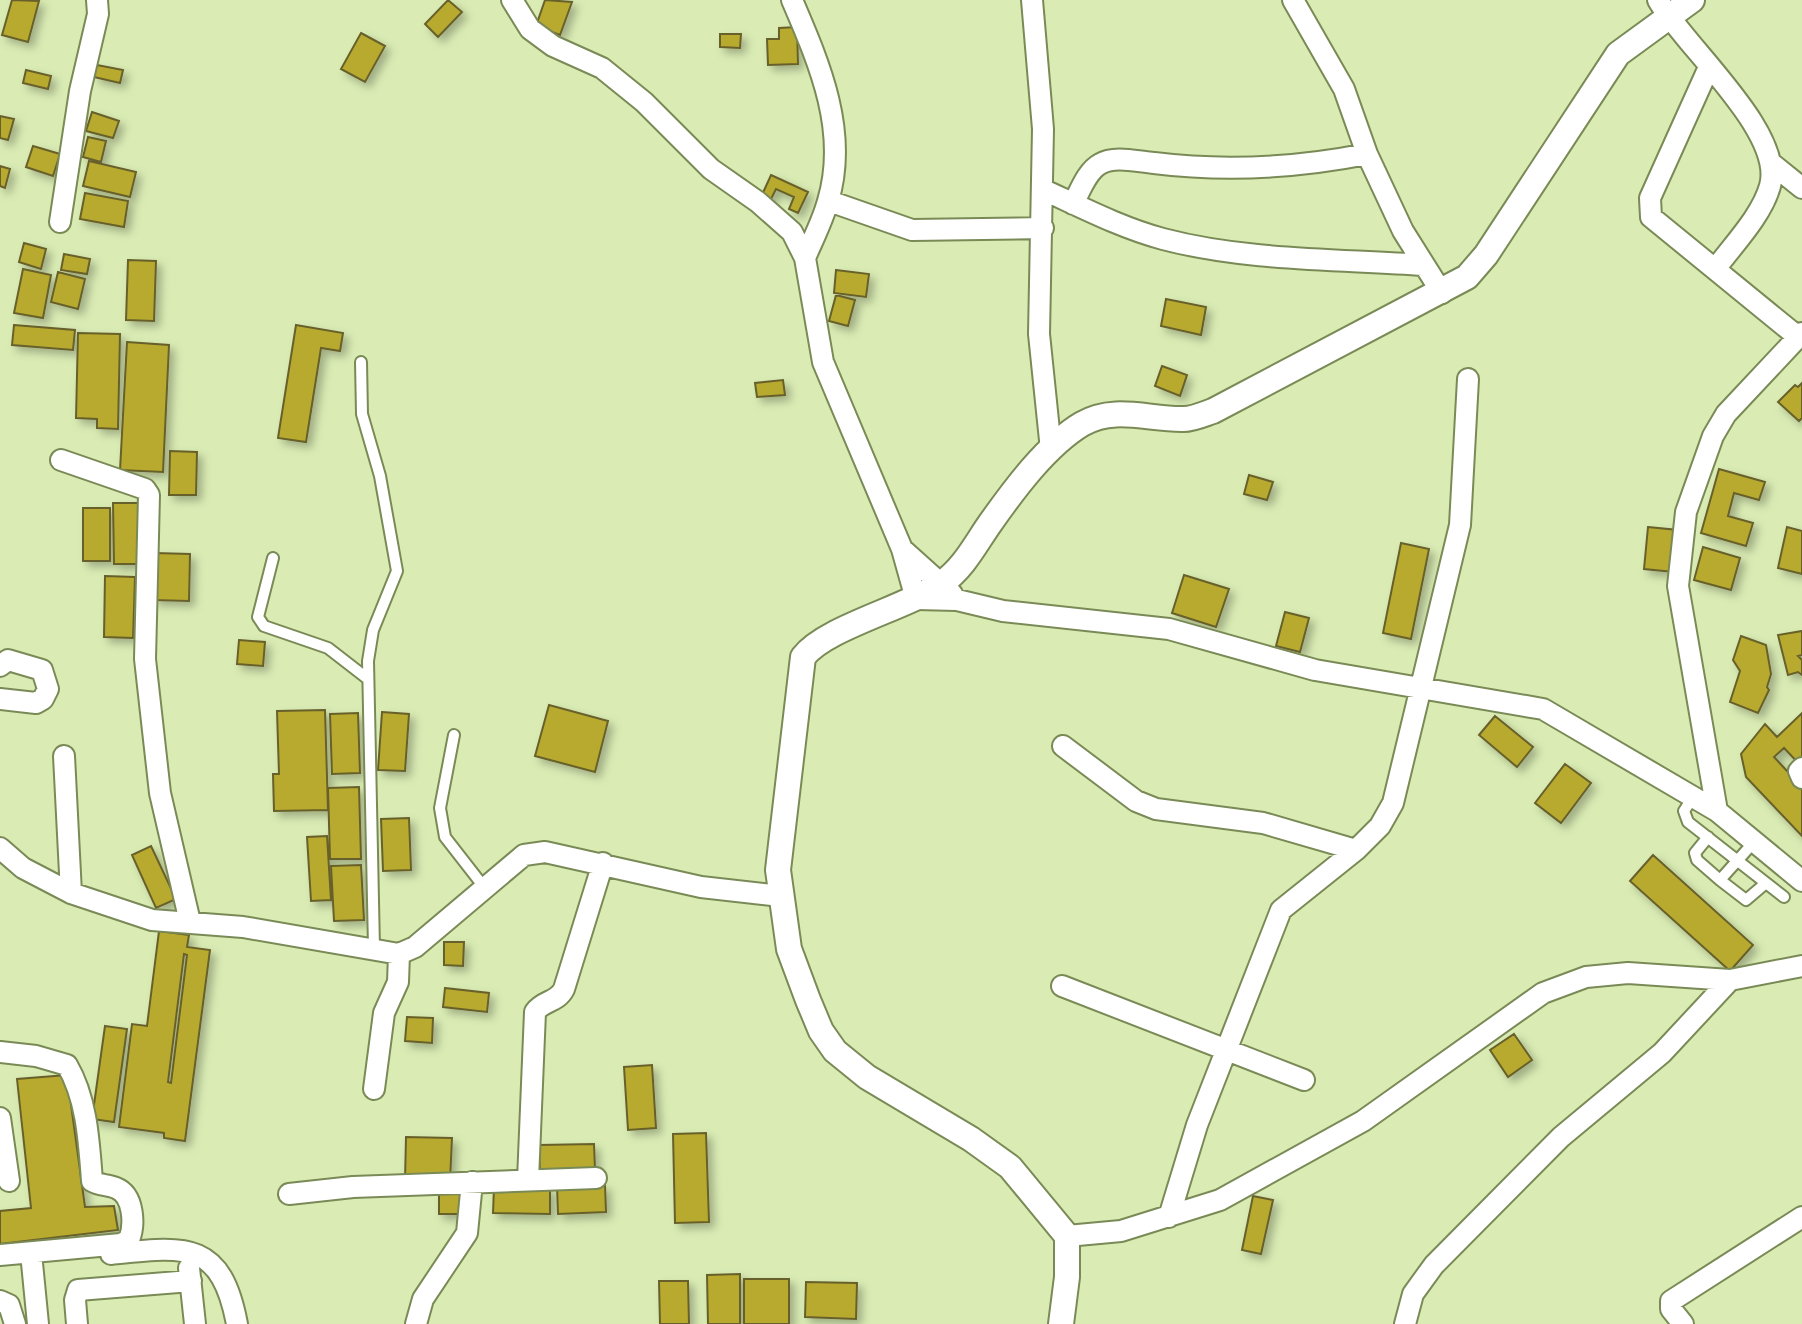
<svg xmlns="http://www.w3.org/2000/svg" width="1802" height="1324" viewBox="0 0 1802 1324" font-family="'Space Grotesk',sans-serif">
  <defs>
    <filter id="shadow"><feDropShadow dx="5" dy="5" stdDeviation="4" flood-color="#0004"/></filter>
  </defs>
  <rect width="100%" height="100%" fill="#daecb4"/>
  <path fill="#b8aa2f" stroke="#68612a" stroke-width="2" fill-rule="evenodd" filter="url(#shadow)" d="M12 0 39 1 28 42 2 35Z
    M448 0 462 12 438 37 425 24Z
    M545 0 572 2 560 35 536 26Z
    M797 27 798 64 768 65 767 39H779V28Z
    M361 33 385 46 365 82 341 69Z
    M720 34H741L740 48 720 47Z
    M97 65 123 70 120 83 94 77Z
    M26 70 51 76 48 89 23 83Z
    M92 112 119 121 113 138 86 131Z
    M0 116 14 119 8 140 0 138Z
    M88 137 106 141 101 162 83 157Z
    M33 146 60 154 53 176 26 167Z
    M89 161 136 172 130 197 83 186Z
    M0 166 10 169 5 188 0 186Z
    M771 175 808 192 798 213 789 209 794 197 776 189 770 201 761 197Z
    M85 193 128 201 124 227 80 219Z
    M24 243 46 249 41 269 19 262Z
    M64 254 90 259 87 274 61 270Z
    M128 260 156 261 154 321 126 320Z
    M23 269 51 275 43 318 14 313Z
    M836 270 869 274 866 297 834 293Z
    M58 272 85 279 78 309 51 302Z
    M836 295 855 300 848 326 829 321Z
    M1166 299 1206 307 1201 335 1161 326Z
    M14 325 75 330 73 350 12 345Z
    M296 325 343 333 340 351 321 348 306 442 278 438Z
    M78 333 120 334 118 429 97 428V419L76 418Z
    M127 342 169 345 163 472 120 470Z
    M1162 366 1187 375 1180 396 1155 386Z
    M783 380 785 395 757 397 755 383Z
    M1802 383V418L1799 421 1778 402 1795 385 1798 387Z
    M170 451 197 452 196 495H169Z
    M1719 469 1765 482 1759 500 1734 493 1728 516 1753 523 1746 546 1701 533Z
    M1249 475 1273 482 1267 500 1244 494Z
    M113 503H144V564H114Z
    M83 508H110V561H83Z
    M1648 527 1678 530 1674 572 1644 569Z
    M1787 527 1802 531V574L1778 568Z
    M1401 543 1429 549 1411 639 1383 633Z
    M1703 547 1740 558 1731 590 1694 580Z
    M155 553 190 554 189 601 153 600Z
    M1184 575 1229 589 1216 627 1172 613Z
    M105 576 135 577 133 638 104 637Z
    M1285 612 1309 618 1300 652 1276 646Z
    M1802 631V655L1798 656 1802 660V675L1798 672 1788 675 1778 635Z
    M1741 636 1766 645 1771 674 1767 687 1769 690 1758 713 1730 702 1740 671 1733 660Z
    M239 640 265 642 263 666 237 664Z
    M549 705 608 721 595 772 535 756Z
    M325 710 328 810 274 811 273 774H279L277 711Z
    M382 712 409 714 405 771 378 770Z
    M358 713 360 773 332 774 330 714Z
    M1802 713V762L1800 765 1784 748 1774 757 1802 787V836L1746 777 1741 754 1765 724 1777 737Z
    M1495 716 1533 747 1517 767 1479 735Z
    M1565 764 1591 783 1561 823 1535 803Z
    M359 787 361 859H330L328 788Z
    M409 818 411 870 383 871 381 819Z
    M327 836 331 900 311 901 307 837Z
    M151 846 176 899 156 908 132 855Z
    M1653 855 1753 945 1730 971 1630 881Z
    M361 865 364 920 334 921 331 866Z
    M159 931 189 935 187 947 210 950 185 1141 164 1138V1133L119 1127 132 1024 147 1026ZM184 954 187 955 171 1083 168 1082Z
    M444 942H464L463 966 444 965Z
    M445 988 489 993 487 1012 443 1007Z
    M407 1017 433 1018 432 1043 405 1041Z
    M105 1026 127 1029 114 1122 92 1119Z
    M1514 1034 1532 1060 1508 1077 1490 1050Z
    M652 1065 656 1128 628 1130 624 1067Z
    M67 1075 85 1207 114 1206 118 1230 0 1244V1211L31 1208 17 1079Z
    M706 1133 709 1222 675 1223 673 1134Z
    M406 1137 452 1138 450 1181 405 1180Z
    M594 1144 595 1170 540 1172 539 1145Z
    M605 1185 606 1212 558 1214 557 1186Z
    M494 1187 550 1188V1214L493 1213Z
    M439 1194H465L466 1214H439Z
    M1253 1196 1273 1200 1261 1254 1242 1250Z
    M740 1274V1324H708L707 1275Z
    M744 1279H789V1324H744Z
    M659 1281H688L689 1324H660Z
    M806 1282 857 1283 856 1319 805 1317Z"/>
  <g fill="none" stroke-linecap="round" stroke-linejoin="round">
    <g stroke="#7a8a56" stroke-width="14">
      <path id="service" d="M361 362 362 414 380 476 397 571 373 630 368 661 374 948
        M273 558 258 617 264 626 328 648 368 679
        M454 735 440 808 445 837 484 887
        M1693 797 1684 811 1688 822 1784 897
        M1708 837 1695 853 1697 860 1720 880
        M1754 842 1720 880 1746 900 1766 883"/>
    </g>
    <g stroke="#7a8a56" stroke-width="24">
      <path id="minor" d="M512 0 530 29 553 46 602 68 644 102 711 169 758 202 792 232 805 258 823 362 902 549 916 599 957 600 1003 611 1169 629 1315 670 1543 709 1717 811 1802 881
        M792 0C819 63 849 131 828 201 823 220 813 239 805 258
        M1032 0 1043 129 1039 334 1051 450
        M1293 0 1344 89 1367 154 1403 231 1442 293
        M1658 0C1684 46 1785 132 1770 186 1762 215 1734 244 1716 268
        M1709 67 1650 198 1651 217 1798 337
        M1771 163 1802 188
        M1044 190C1083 208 1122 228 1163 239 1247 261 1338 259 1424 265
        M829 201 912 230 1043 228
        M1073 204C1080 191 1087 171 1100 164 1115 155 1138 162 1154 163 1226 172 1296 168 1367 154
        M60 222 80 91 98 14 97 0
        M61 460 145 489 149 495 145 659 160 793 190 922
        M902 549 952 594
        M0 666 8 660 42 670 48 689 43 699 36 703 0 699
        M1063 746 1136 801 1156 809 1263 823 1356 850
        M64 756 71 893
        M1802 768 1799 771 1802 778
        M1717 811 1678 586 1686 512 1713 436 1726 414 1802 333
        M0 848 23 868 71 893 152 920 243 927 399 954 415 947 524 855 545 852 701 887 781 896
        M1062 986 1304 1080
        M0 1052 36 1056 67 1065C87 1099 89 1142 92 1181 100 1186 108 1184 116 1188 134 1195 135 1225 129 1240L121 1244 0 1255
        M374 1089 384 1013 398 982 399 954
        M0 1118 9 1181
        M528 1180 535 1012C543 1000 557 1003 564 989L603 863
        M289 1194 353 1187 596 1178
        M1169 1217 1197 1125 1281 910 1356 850 1380 826 1393 803 1460 525 1468 379
        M1067 1236 1121 1231 1220 1200 1363 1121 1543 993 1586 977 1628 973 1730 980 1802 966
        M111 1254C186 1246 221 1240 237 1324
        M32 1263 38 1324
        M189 1268 195 1324
        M0 1301 9 1305 15 1324
        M77 1324 75 1300 78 1290 191 1281
        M416 1324 423 1299 467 1233 472 1182
        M1405 1324 1413 1294 1434 1265 1561 1137 1662 1053 1730 980
        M1683 1324 1671 1309V1301L1802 1217"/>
    </g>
    <g stroke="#7a8a56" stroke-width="28">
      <path id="tertiary" d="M1061 1324 1067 1277V1236L1010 1167 971 1139 867 1077 835 1051 821 1031 808 1000 789 949 778 870 803 657C826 627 907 608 942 583 964 568 976 543 991 522 1015 488 1047 445 1082 424 1115 405 1149 420 1184 419 1193 419 1204 414 1213 411L1467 277 1486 255 1618 54 1692 0"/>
    </g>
    <use href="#service" stroke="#fff" stroke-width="10"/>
    <use href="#minor" stroke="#fff" stroke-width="20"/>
    <use href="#tertiary" stroke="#fff" stroke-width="24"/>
  </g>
</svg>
